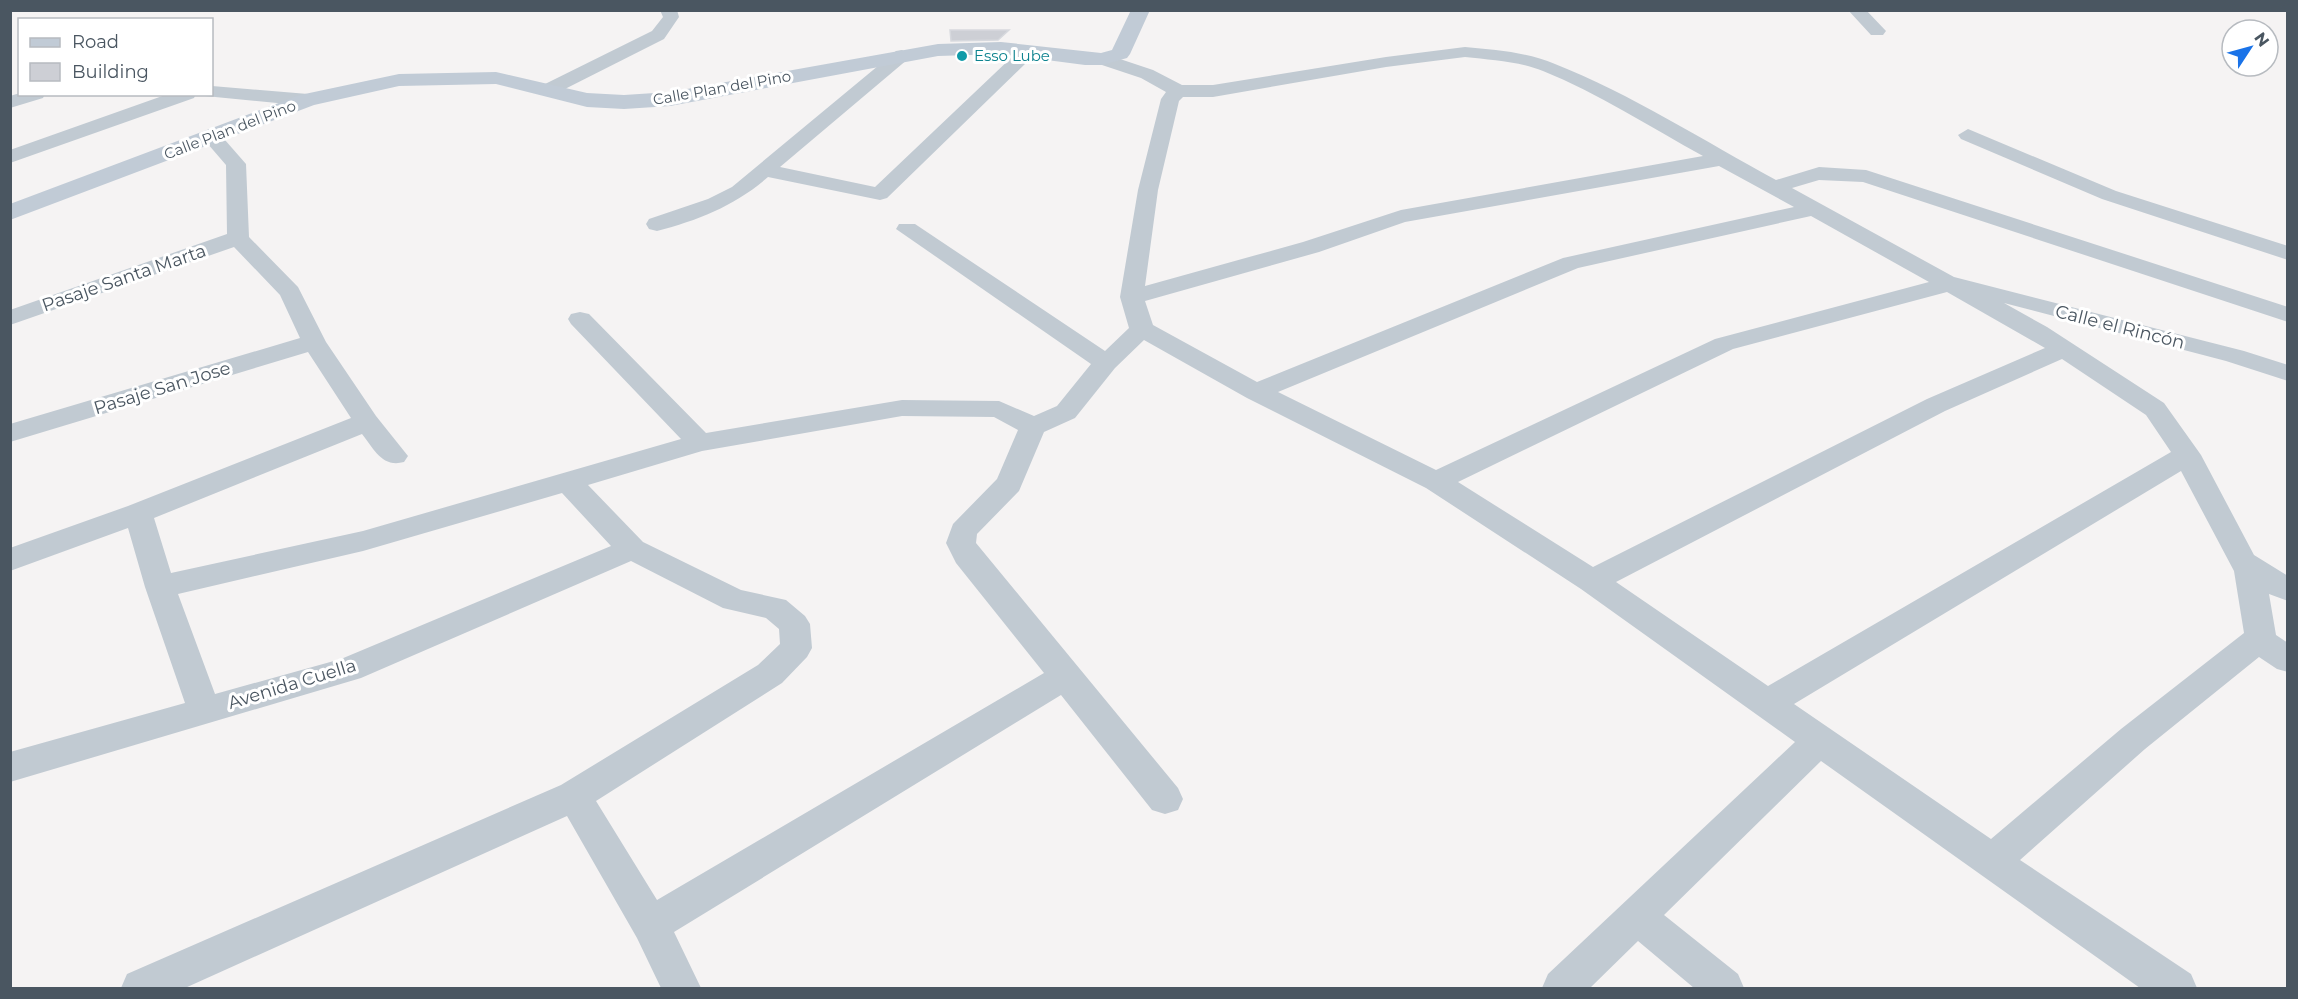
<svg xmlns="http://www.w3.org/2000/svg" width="2298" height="999" viewBox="0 0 2298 999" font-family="Montserrat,sans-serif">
  <rect width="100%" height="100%" fill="#f5f3f3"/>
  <path fill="#cdcfd5" stroke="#d7d9de" stroke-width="1.5" d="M950 30H1009L998 40 951 41Z"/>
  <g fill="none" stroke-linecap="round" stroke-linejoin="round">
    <path fill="#c1cad2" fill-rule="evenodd" d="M660 10H677L679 17 664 39 555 94 548 96 539 90 541 86 652 31 663 17Z
      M1848 10H1866L1886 31 1883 35H1871Z
      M1025 45 1034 50 1026 63 887 198 880 200 768 177C736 205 699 220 657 231L649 229 646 224 649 219 708 199 732 187 896 51 902 50 911 55 908 59 780 167 875 187 1013 56 1019 46Z
      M1465 47C1496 50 1527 52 1555 64 1629 93 1706 142 1776 180L1819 167 1866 170 2288 307V322L1863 182 1819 180 1792 188 1954 277 2244 351 2288 365V381L2226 361 2004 303 2047 327 2164 403 2201 455 2254 555 2288 576V601L2269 594 2276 635 2288 643V672L2277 669 2259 657 2145 749 2020 860 2191 974 2197 988H2140L1821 761 1664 915 1738 974 1744 988H1694L1638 941 1590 988H1542L1548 974 1795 742 1581 589 1426 488 1247 398 1144 340 1115 368 1075 418 1044 432 1019 491 977 534 976 543 1178 788 1183 799 1178 810 1165 814 1152 810 1061 695 674 932 701 988H661L637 938 567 816 185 988H121L127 974 561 785 758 665 780 644 779 629 766 618 723 608 631 561 361 678 10 782V752L185 703 145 587 128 528 10 571V548L128 506 351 418 308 352 10 442V424L300 338 280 295 234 247 10 325V310L227 234 226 165 201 136 204 132H218L246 164 249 237 298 287 326 342 376 416 408 456 404 462C382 468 374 449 362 434L154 518 171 573 363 531 681 439 571 324 568 319 571 314 580 312 589 314 706 433 902 400 999 401 1034 416 1057 406 1091 364 896 229 899 224H915L1105 351 1129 328 1120 297 1138 190 1161 99 1166 92 1141 78 1096 63 1093 59 1096 55H1108L1153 70 1182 85H1213L1386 57ZM1465 57C1491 60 1518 61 1543 71 1598 93 1650 127 1703 156L1401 210 1303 242 1145 286 1158 190 1179 101 1183 97H1213L1386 67ZM1719 166 1794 207 1563 258 1257 382 1153 325 1145 301 1319 252 1405 222ZM1811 216 1929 282 1715 339 1436 470 1278 392 1578 268ZM1947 292 2045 348 1927 399 1593 567 1458 482 1733 349ZM2062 359 2146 415 2171 452 1768 686 1616 582 1945 411ZM902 416 994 417 1018 430 997 479 953 524 946 543 956 563 1044 673 657 900 596 801 782 683 807 657 812 648 810 624 805 616 786 600 741 590 643 542 588 485 702 451ZM2181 471 2234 571 2244 633 2121 729 1991 839 1794 704ZM562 493 611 546 341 659 215 694 178 594 363 551Z
      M212 86 308 94 317 100 308 106 205 96 212 94Z
      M20 93V94H45L43 98 10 108V96Z
      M168 94H196L194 98 10 163V150Z
      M1968 129 2116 191 2288 246V260L2102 199 1961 139 1958 135Z"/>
    <path fill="#c1cbd6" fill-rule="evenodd" d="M1131 10H1150L1130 54 1127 58 1102 65H1085L1001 54 938 56 670 106 624 109 587 107 496 84 399 86 314 105 10 220V204L300 95 399 74 496 72 587 93 624 95 670 92 938 44 1001 42 1101 53 1112 50Z"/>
  </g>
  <circle fill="#0f9aa8" stroke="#fff" stroke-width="2" cx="962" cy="56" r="6"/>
  <g text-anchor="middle" stroke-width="6" stroke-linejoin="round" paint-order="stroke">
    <g font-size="15" fill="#0d838f" stroke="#fff" text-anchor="start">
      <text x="974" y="61">Esso Lube</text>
    </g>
    <g font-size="15" fill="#4a5661" stroke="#fff">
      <text transform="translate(722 88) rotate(-10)" y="5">Calle Plan del Pino</text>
      <text transform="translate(230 130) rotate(-21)" y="5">Calle Plan del Pino</text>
    </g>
    <g font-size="18" fill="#4a5661" stroke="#fff">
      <text transform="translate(124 278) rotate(-19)" y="6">Pasaje Santa Marta</text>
      <text transform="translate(2120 327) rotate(14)" y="6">Calle el Rincón</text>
      <text transform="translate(162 388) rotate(-17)" y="6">Pasaje San Jose</text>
      <text transform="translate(292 684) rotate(-17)" y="6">Avenida Cuella</text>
    </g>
  </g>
  <rect width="2298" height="999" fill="none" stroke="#4a5661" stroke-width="24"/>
  <rect x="18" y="18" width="195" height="78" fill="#ffffff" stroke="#b7bbc0" stroke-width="1.5"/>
  <rect x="30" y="38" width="30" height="9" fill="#c1cbd6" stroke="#b7bbc0" stroke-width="1.5"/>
  <text x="72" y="48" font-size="18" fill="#4a5661">Road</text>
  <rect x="30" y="63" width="30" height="18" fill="#cdcfd5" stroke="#b7bbc0" stroke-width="1.5"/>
  <text x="72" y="78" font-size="18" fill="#4a5661">Building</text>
  <g transform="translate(2250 48) rotate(54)"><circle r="28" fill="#ffffff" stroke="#b7bbc0" stroke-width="1.5"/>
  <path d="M0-4.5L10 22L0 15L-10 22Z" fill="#1a73e8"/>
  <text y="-9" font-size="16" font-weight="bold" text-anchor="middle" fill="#4a5661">N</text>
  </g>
</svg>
